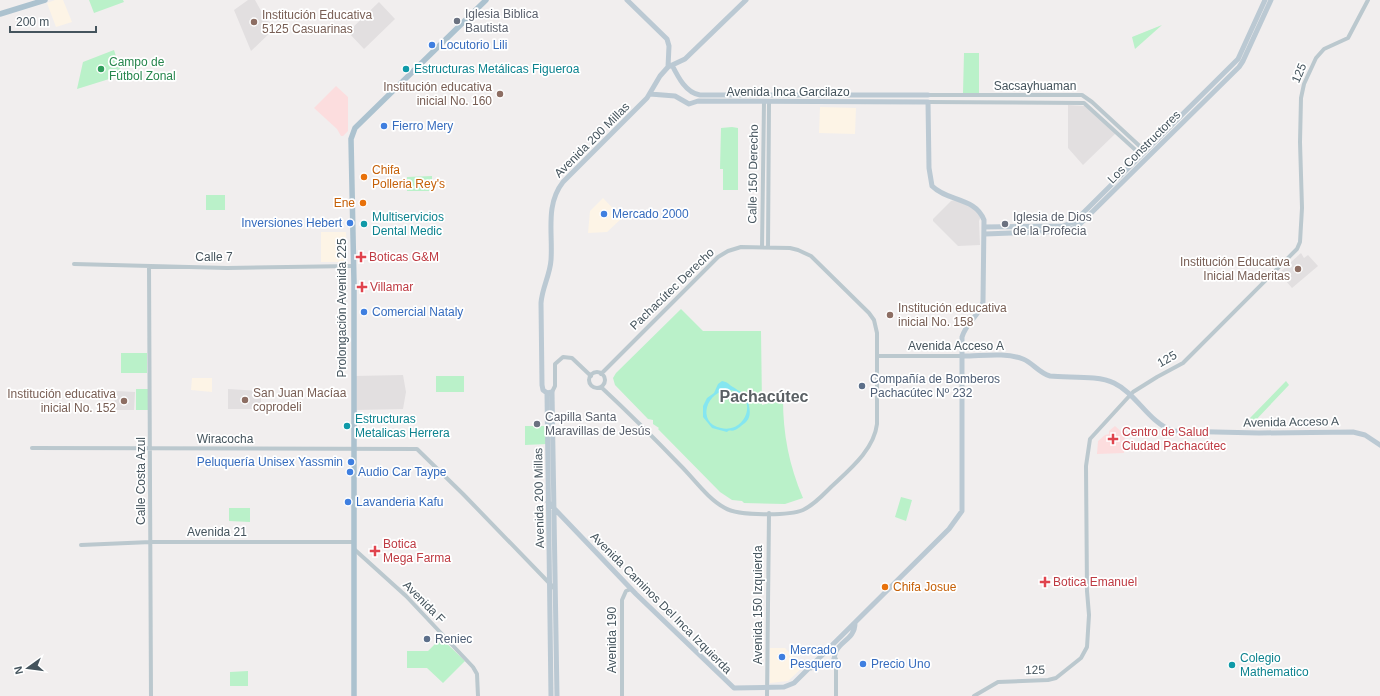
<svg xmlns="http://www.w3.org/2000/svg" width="1380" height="696" viewBox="0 0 1380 696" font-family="Arial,sans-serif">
  <rect width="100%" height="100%" fill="#f1eeee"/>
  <path fill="#fdf4e6" d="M55 0H63L72 22 56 27 47 3Z
    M820 107 856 108 855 134 819 133Z
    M603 198 622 218 607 232 588 233 590 211Z
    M321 232H346L347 262H321Z
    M192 378H212V392L191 390Z
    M770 648H785L803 667 788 681 770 683Z"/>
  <path fill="#e2dfe0" d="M248 0H255L265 18 275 28 251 51 234 10Z
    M379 2 395 19 364 49 348 32Z
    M1068 105 1085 106 1116 133 1083 165 1068 148Z
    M955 200 972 206 981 216 979 221 980 245 958 246 933 221V219L951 201Z
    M1301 253 1304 258 1308 255 1318 266 1292 288 1279 273Z
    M403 375 406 392 403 409 355 410 354 376Z
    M228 389 261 391V409H228Z
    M116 391 135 392 134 410H113Z"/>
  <path fill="#fcddde" d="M336 86 348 97V131L343 136H341L337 129 314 108Z
    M1115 426 1125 435 1124 453 1097 454 1098 441 1105 435 1109 434V431Z"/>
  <path fill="#baf1c9" d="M89 0H123L124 2 94 13Z
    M1162 25 1135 49 1132 37Z
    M114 50 122 75 77 89 83 62Z
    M964 53H979V94L963 93Z
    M732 127 738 128V190H723V169H720L721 128Z
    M432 176V191H407V177Z
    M206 195H225V210H206Z
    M681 309 703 331H761L762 405 783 399C783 434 789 465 803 498L785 504 744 503 742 501 732 500 720 492 658 429 659 428 653 424V420L648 419 615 385 613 378 616 373Z
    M121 353H147V373H121Z
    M436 376H464V392H436Z
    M1286 381 1289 385 1254 422 1250 418Z
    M136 389H148V410H136Z
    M525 426H545L547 444 525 445Z
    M901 497 912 500 906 521 895 517Z
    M229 508H250V522L229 521Z
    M441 638 465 661 443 683 427 668H407V651H428Z
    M248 671V686H230V672Z"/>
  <path fill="#85e6f0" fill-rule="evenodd" d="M722 381C728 382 728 384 733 387 744 395 747 391 749 406 750 411 751 418 745 423 742 425 738 429 735 430 731 432 730 429 727 432L712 428 703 417V406L707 398 714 393 718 384ZM730 390C760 395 747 434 721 428 696 423 706 390 730 390Z"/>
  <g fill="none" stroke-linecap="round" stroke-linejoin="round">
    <path stroke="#bbc8ce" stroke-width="4" d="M928 95H1082L1092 102 1145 151
      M928 102 1084 103 1141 155
      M762 247 764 102
      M768 247 769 102
      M74 264 227 268 353 266
      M149 266 151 696
      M877 356H963
      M589 380a8 8 0 1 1 16 0a8 8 0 1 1-16 0Z
      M601 374 718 257 728 251 741 247 790 248 798 250 811 256 869 313 874 320 877 333V424C874 450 849 470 831 487 823 495 814 505 803 510 789 516 738 516 725 508 708 499 695 480 681 466 655 439 629 413 601 387
      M552 392 555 386V364L563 357 572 358 591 376
      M32 448 417 449 463 494 555 589
      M81 545 151 542H354
      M354 549 406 596 473 667 477 674 478 696
      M836 659V696
      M622 696V600L626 591 631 589
      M767 696 769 513
      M974 696 998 682 1048 680 1056 678 1081 658 1087 647 1089 615 1087 591 1086 466 1090 439 1133 392 1157 377 1183 363 1297 249 1300 242 1302 208 1300 142 1301 98 1304 84 1316 58 1324 49 1348 38 1368 0"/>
    <path stroke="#bbc9d3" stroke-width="5" d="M627 0 667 39 669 46 668 67
      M672 65C678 77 686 93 700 95H928
      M984 227 1063 226 1074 222 1238 59 1265 0
      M985 234 1068 231 1080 224 1239 67 1243 61 1271 0
      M963 356C982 356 1005 352 1023 359 1033 363 1039 373 1050 376 1068 378 1098 375 1114 383 1137 394 1148 422 1173 431L1259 433 1353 432 1365 435 1380 445
      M547 393 552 392 557 696
      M548 502 636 594 734 688 784 687 794 683 949 529 962 511V337C966 323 979 316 983 302L984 220C975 197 948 202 932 186L929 168 928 102 698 101 689 104 675 96 650 94
      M811 668 822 664 830 665C836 661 833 658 836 651 842 640 855 638 855 623
      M551 696 547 393 543 390 542 385 541 303C542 288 550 275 551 260 553 233 545 205 563 182L647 98 660 76 668 67 685 59 746 0"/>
    <path stroke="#acc2cf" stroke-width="5.5" d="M0 14 45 0
      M354 696V283L351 139 355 128 486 0"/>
  </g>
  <g fill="#6b7280" stroke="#fff" stroke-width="1.5">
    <circle cx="457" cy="21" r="4"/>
    <circle cx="1005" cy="224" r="4"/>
    <circle cx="537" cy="424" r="4"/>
  </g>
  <g fill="#8d6e63" stroke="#fff" stroke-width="1.5">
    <circle cx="254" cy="22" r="4"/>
    <circle cx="500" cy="94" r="4"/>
    <circle cx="1298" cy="269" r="4"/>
    <circle cx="890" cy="315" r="4"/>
    <circle cx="245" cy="400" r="4"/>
    <circle cx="124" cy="401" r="4"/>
  </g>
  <g fill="#3f7fe0" stroke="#fff" stroke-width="1.5">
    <circle cx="432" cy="45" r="4"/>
    <circle cx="384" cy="126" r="4"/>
    <circle cx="604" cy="214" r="4"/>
    <circle cx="350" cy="223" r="4"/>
    <circle cx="364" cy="312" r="4"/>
    <circle cx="351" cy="462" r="4"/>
    <circle cx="350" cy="472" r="4"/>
    <circle cx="348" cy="502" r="4"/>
    <circle cx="782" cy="657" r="4"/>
    <circle cx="863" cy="664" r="4"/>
  </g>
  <circle fill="#2e9e5b" stroke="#fff" stroke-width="1.5" cx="101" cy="69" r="4"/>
  <g fill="#0f9aa8" stroke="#fff" stroke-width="1.5">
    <circle cx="406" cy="69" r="4"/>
    <circle cx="364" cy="224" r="4"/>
    <circle cx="347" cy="426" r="4"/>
    <circle cx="1232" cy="665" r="4"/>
  </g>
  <g fill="#e8710a" stroke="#fff" stroke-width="1.5">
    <circle cx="364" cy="177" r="4"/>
    <circle cx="363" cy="203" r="4"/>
    <circle cx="885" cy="587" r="4"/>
  </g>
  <g fill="#e0444e" stroke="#fff" stroke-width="1.5">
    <path d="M359 251h4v4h4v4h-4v4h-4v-4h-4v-4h4z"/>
    <path d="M360 281h4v4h4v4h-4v4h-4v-4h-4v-4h4z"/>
    <path d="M1111 433h4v4h4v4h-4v4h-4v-4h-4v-4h4z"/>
    <path d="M373 545h4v4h4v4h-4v4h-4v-4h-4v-4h4z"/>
    <path d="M1043 576h4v4h4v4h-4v4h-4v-4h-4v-4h4z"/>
  </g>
  <g fill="#5c6f8a" stroke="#fff" stroke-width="1.5">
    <circle cx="862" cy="386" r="4"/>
    <circle cx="427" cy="639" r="4"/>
  </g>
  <g text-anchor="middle" stroke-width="3.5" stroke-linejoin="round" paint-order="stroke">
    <g font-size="12" fill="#5b616d" stroke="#fff" text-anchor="start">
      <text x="465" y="18">Iglesia Biblica<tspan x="465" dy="14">Bautista</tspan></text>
      <text x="1013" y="221">Iglesia de Dios<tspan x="1013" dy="14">de la Profecia</tspan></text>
      <text x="545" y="421">Capilla Santa<tspan x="545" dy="14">Maravillas de Jesús</tspan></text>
    </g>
    <g font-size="12" fill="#785e54" stroke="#fff" text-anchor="start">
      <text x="262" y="19">Institución Educativa<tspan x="262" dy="14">5125 Casuarinas</tspan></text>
      <text x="492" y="91" text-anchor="end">Institución educativa<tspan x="492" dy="14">inicial No. 160</tspan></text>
      <text x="1290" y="266" text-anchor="end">Institución Educativa<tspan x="1290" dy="14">Inicial Maderitas</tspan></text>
      <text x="898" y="312">Institución educativa<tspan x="898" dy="14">inicial No. 158</tspan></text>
      <text x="253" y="397">San Juan Macíaa<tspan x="253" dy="14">coprodeli</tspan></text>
      <text x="116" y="398" text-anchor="end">Institución educativa<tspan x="116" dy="14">inicial No. 152</tspan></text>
    </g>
    <g font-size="12" fill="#366cbe" stroke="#fff" text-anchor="start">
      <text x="440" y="49">Locutorio Lili</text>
      <text x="392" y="130">Fierro Mery</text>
      <text x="612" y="218">Mercado 2000</text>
      <text x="342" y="227" text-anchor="end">Inversiones Hebert</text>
      <text x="372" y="316">Comercial Nataly</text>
      <text x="343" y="466" text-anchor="end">Peluquería Unisex Yassmin</text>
      <text x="358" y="476">Audio Car Taype</text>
      <text x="356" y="506">Lavanderia Kafu</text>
      <text x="790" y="654">Mercado<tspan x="790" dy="14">Pesquero</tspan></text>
      <text x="871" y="668">Precio Uno</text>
    </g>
    <g font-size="12" fill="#27864d" stroke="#fff" text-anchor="start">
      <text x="109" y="66">Campo de<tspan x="109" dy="14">Fútbol Zonal</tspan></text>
    </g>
    <g font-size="12" fill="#0d838f" stroke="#fff" text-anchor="start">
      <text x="414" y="73">Estructuras Metálicas Figueroa</text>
      <text x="372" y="221">Multiservicios<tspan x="372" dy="14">Dental Medic</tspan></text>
      <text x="355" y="423">Estructuras<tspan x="355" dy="14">Metalicas Herrera</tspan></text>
      <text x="1240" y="662">Colegio<tspan x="1240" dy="14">Mathematico</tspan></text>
    </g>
    <g font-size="12" fill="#45545d" stroke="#fff">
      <text transform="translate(1299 73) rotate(-67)" y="4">125</text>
      <text x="1035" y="90">Sacsayhuaman</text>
      <text x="788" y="96">Avenida Inca Garcilazo</text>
      <text transform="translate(592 140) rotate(-45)" y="4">Avenida 200 Millas</text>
      <text transform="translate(1144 147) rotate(-45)" y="4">Los Constructores</text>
      <text transform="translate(753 174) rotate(-89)" y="4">Calle 150 Derecho</text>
      <text x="214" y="261">Calle 7</text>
      <text transform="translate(672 289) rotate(-44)" y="4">Pachacútec Derecho</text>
      <text transform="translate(342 308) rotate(-90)" y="4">Prolongación Avenida 225</text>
      <text x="956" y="350">Avenida Acceso A</text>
      <text transform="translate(1167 359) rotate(-30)" y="4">125</text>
      <text transform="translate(1291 422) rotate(-1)" y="4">Avenida Acceso A</text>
      <text x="225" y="443">Wiracocha</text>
      <text transform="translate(141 481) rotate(-90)" y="4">Calle Costa Azul</text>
      <text transform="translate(539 498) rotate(-91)" y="4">Avenida 200 Millas</text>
      <text x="217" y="536">Avenida 21</text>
      <text transform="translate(424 602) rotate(45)" y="4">Avenida F</text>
      <text transform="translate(661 603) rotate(45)" y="4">Avenida Caminos Del Inca Izquierda</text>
      <text transform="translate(758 605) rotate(-90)" y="4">Avenida 150 Izquierda</text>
      <text transform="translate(612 640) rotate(-90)" y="4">Avenida 190</text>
      <text transform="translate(1035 670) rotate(-2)" y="4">125</text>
    </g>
    <g font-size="12" fill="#c56008" stroke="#fff" text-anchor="start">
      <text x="372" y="174">Chifa<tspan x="372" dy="14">Polleria Rey's</tspan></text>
      <text x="355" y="207" text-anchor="end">Ene</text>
      <text x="893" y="591">Chifa Josue</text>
    </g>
    <g font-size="12" fill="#be3a42" stroke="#fff" text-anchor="start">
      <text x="369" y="261">Boticas G&amp;M</text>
      <text x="370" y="291">Villamar</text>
      <text x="1122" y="436">Centro de Salud<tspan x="1122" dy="14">Ciudad Pachacútec</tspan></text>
      <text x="383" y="548">Botica<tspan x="383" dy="14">Mega Farma</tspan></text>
      <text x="1053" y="586">Botica Emanuel</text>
    </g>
    <g font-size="12" fill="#4e5e75" stroke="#fff" text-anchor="start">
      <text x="870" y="383">Compañía de Bomberos<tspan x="870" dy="14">Pachacútec Nº 232</tspan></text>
      <text x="435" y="643">Reniec</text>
    </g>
    <g font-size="16" font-weight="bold" fill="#5a6064" stroke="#fff">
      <text x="764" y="402">Pachacútec</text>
    </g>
  </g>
  <g transform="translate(28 668) rotate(256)" stroke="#ffffff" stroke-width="3" paint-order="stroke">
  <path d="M0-3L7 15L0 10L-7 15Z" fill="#45545d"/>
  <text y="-6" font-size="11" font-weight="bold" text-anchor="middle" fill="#45545d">N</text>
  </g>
  <path d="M10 26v6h86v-6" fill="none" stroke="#45545d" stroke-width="2"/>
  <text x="16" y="26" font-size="12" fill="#45545d" stroke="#ffffff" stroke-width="3" paint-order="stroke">200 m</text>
</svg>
